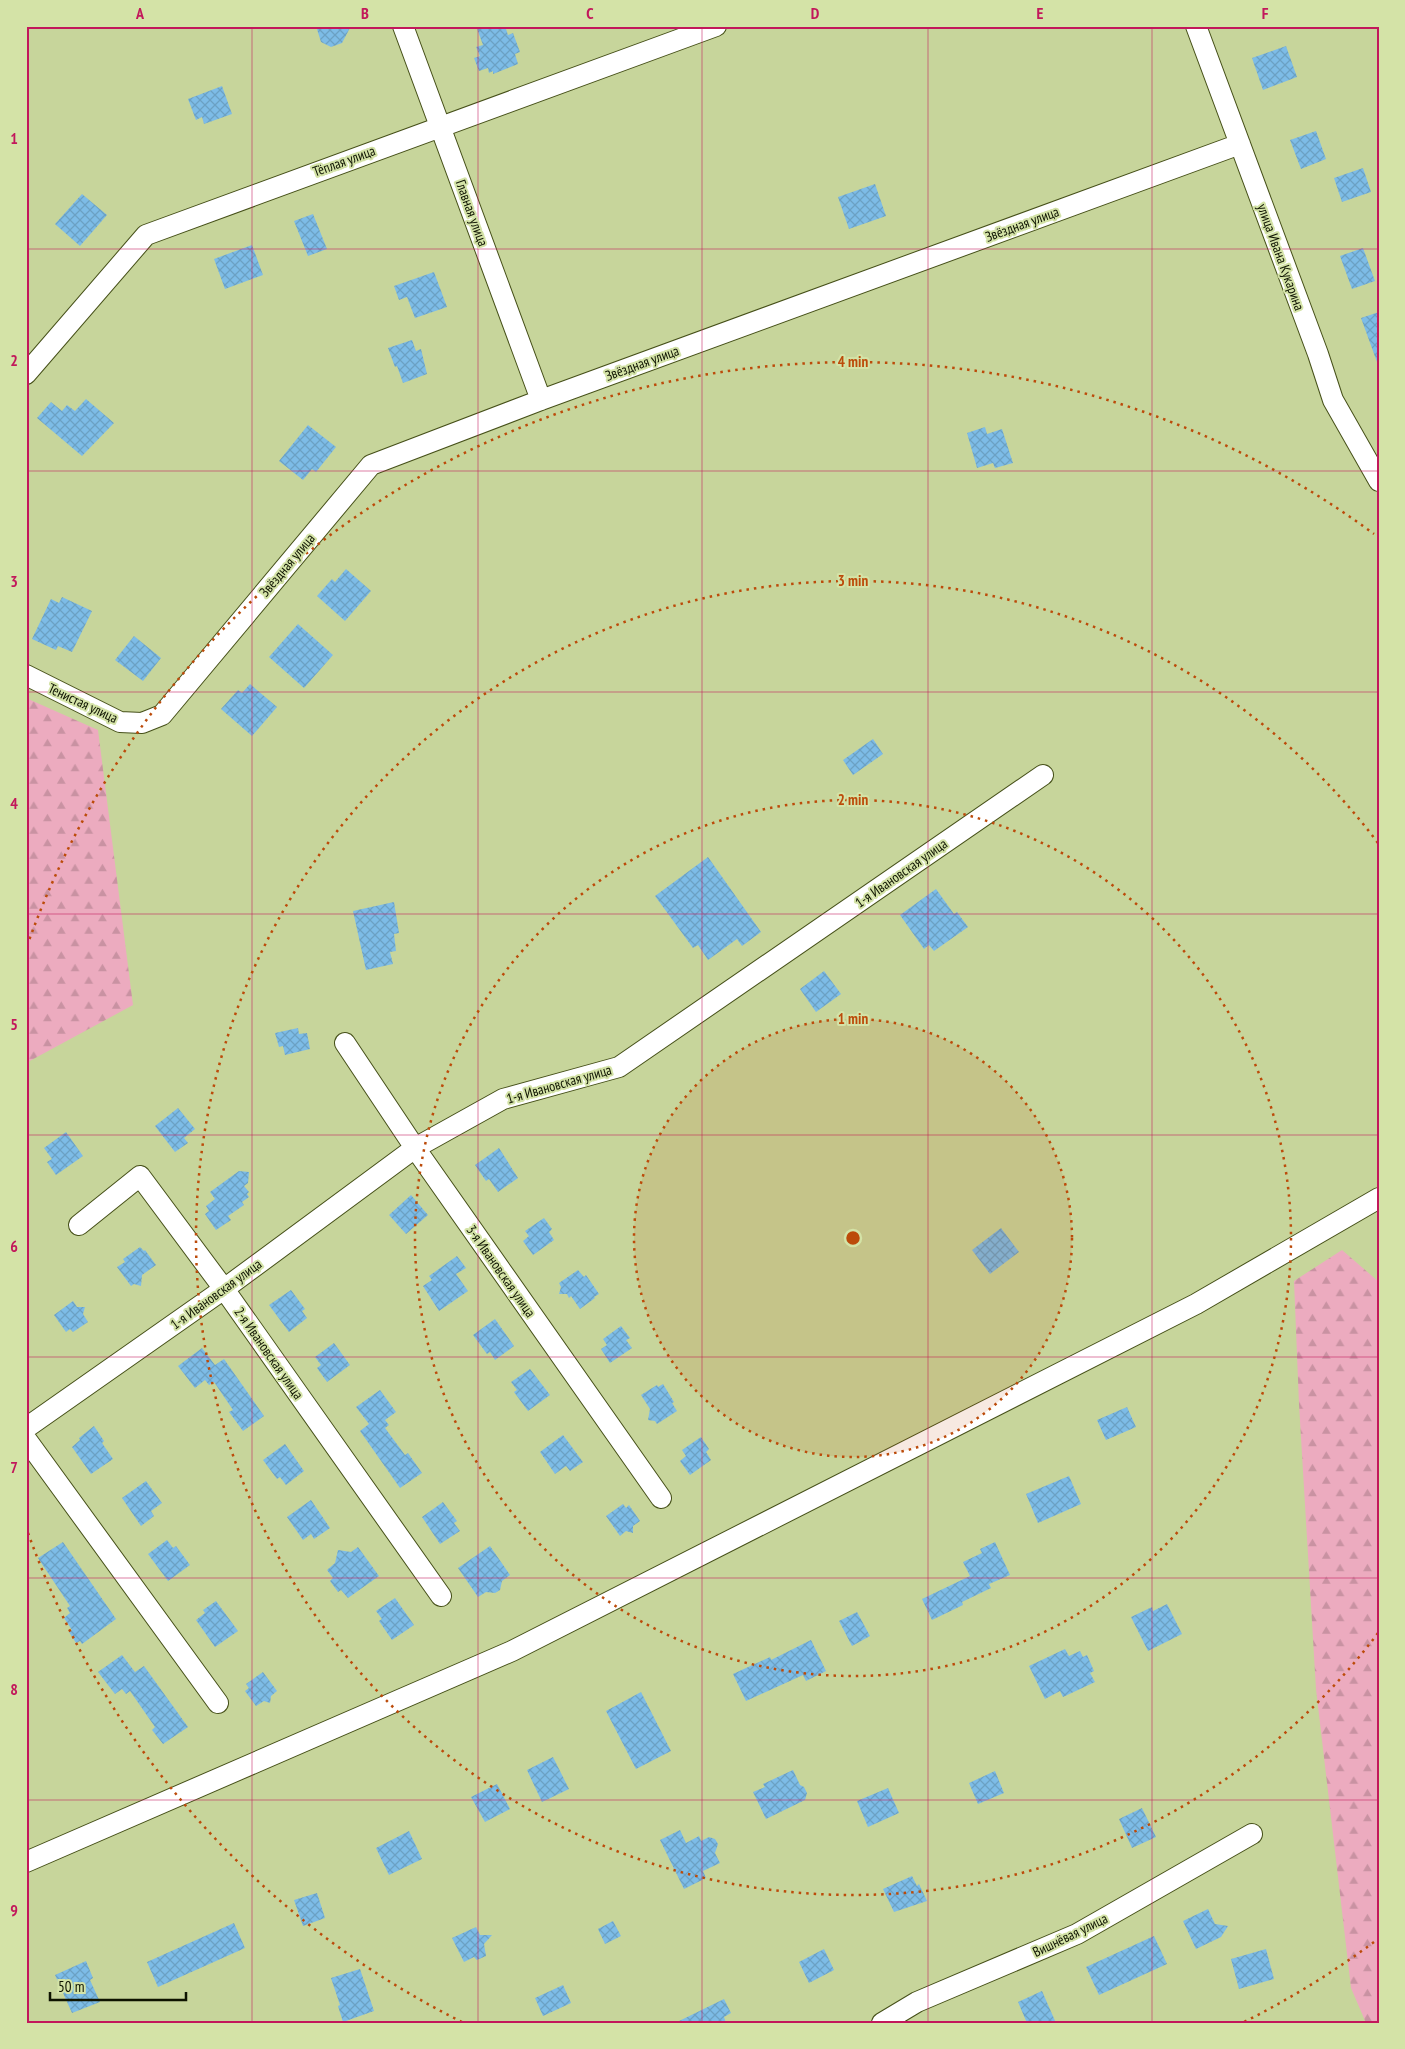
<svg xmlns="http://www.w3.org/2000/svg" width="1405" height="2049" viewBox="0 0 1405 2049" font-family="'PT Sans Narrow',sans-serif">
  <defs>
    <pattern id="forest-firs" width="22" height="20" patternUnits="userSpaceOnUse" patternTransform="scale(1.25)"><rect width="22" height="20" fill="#ecabbf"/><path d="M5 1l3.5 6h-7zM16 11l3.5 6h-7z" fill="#c992a2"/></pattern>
    <pattern id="building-cross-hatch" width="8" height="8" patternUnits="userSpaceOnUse" patternTransform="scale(1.25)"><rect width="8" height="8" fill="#7dbce7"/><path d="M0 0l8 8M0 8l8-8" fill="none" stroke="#6ba1c4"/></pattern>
  </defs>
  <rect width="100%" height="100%" fill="#c7d59b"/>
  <path fill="url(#forest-firs)" d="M26 698 98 730 133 1005 26 1063Z
    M1342 1250 1379 1282V2023H1366L1351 1988 1316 1689 1299 1404 1294 1281Z"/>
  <path fill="url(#building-cross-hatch)" d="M316 26H351L342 43 331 47 321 42Z
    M476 26H505L508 35 513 33 520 52 515 54 518 64 493 74V71L489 73 488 68 479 71 474 58 480 56 476 47 483 45Z
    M1286 46 1297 77 1263 90 1252 58Z
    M222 86 232 114 204 124 202 117 196 120 188 99Z
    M1316 131 1326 159 1301 169 1290 140Z
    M1363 168 1371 192 1342 202 1334 178Z
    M875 184 886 216 849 229 838 197Z
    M82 194 107 215 80 246 55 224Z
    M313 214 327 249 308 256 294 221Z
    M252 245 263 275 225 289 214 259Z
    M1363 248 1375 281 1352 289 1340 256Z
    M434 272 447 307 415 318 407 297 399 300 394 286Z
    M1379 312V362H1377L1361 318Z
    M412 340 416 351 421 349 427 374 403 383 397 366 395 367 388 348Z
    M86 399 114 423 82 456 37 418 51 402 62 411 67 405 75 411Z
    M308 425 336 447 316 472 312 469 303 480 279 461Z
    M985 427 987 434 1002 429 1013 463 995 468 993 463 977 468 967 433Z
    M346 569 371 591 345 621 317 596 332 579 335 582Z
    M62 597 92 611 72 652 58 646 56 650 32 639 51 599 59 603Z
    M298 624 333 655 304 688 269 657Z
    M134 636 161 658 143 681 115 660Z
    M250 684 277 707 252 736 221 709 238 690 242 693Z
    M873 739 883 754 853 775 843 760Z
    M708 857 761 932 742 946 737 939 708 960 698 945 693 948 655 896Z
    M936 889 954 914 957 912 968 927 934 951 929 945 924 949 900 915Z
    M394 902 399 933 394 934 396 951 390 952 393 964 366 970 353 911Z
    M824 971 841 994 816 1012 800 989Z
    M298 1028 299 1034 307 1033 310 1049 285 1055 283 1046 279 1047 275 1033Z
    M178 1108 195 1129 184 1138 188 1143 175 1152 155 1126Z
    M66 1132 83 1156 56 1175 47 1162 52 1159 44 1148Z
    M499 1148 518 1178 498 1192 489 1179 486 1181 475 1165Z
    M239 1171 249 1172 248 1183 244 1186 249 1192 247 1194 249 1197 242 1202 244 1205 228 1216 231 1220 216 1230 205 1214 209 1211 206 1206 215 1199 210 1192Z
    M411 1195 428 1215 406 1234 389 1215Z
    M544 1218 552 1229 549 1232 554 1240 533 1255 523 1241 529 1236 525 1231Z
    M1001 1228 1019 1252 990 1274 972 1250Z
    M140 1247 144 1251 145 1250 156 1265 142 1275 141 1286 134 1284 131 1286 117 1267 125 1262 123 1259Z
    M457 1256 466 1268 456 1274 468 1291 439 1311 423 1286 432 1280 429 1276Z
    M578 1270 584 1277 586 1275 599 1294 594 1297 595 1298 580 1309 571 1296 569 1298 567 1294H559L561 1287 559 1283Z
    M291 1290 305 1309 302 1311 307 1318 289 1332 269 1305Z
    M73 1301 77 1307H85L83 1314 88 1322 73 1332 70 1329 66 1332 54 1315Z
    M495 1319 514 1346 495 1360 490 1352 487 1354 473 1335Z
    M621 1326 630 1338 626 1340 632 1348 610 1363 601 1349 607 1345 603 1339Z
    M334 1343 350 1365 327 1382 317 1368 321 1365 315 1357Z
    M202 1348 215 1365 224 1359 264 1416 243 1431 229 1412 233 1410 214 1382 209 1385 205 1380 195 1388 178 1366Z
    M530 1369 550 1395 528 1411 514 1392 517 1390 511 1382Z
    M663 1384 674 1402 672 1403 677 1411 657 1424 655 1421 648 1420 650 1409 641 1395 657 1385 658 1387Z
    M380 1390 396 1412 385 1420 389 1425 385 1428 405 1455 408 1453 422 1473 400 1488 360 1431 369 1424 356 1407Z
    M1127 1407 1136 1427 1106 1440 1097 1420Z
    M94 1426 104 1441 102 1443 113 1459 91 1474 72 1447 80 1440 79 1438Z
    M563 1435 583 1462 570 1471 566 1466 555 1474 540 1452Z
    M701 1437 709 1449 706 1452 711 1460 690 1475 680 1461 686 1456 682 1450Z
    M285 1444 304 1471 286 1485 280 1477 277 1479 263 1460Z
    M1069 1476 1081 1504 1038 1523 1026 1494Z
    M146 1481 162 1503 151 1511 154 1516 141 1526 122 1498Z
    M311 1500 330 1528 314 1539 311 1534 303 1540 287 1517Z
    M443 1502 457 1521 454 1523 460 1531 440 1544 422 1517Z
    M623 1504 626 1508 629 1505 640 1521 633 1526V1533L626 1531 620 1536 606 1516Z
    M167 1540 173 1548 176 1546 190 1565 168 1581 148 1554Z
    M63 1542 116 1619 82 1644 80 1641 76 1643 69 1632 72 1630 64 1618 70 1613 67 1608 70 1606 38 1558Z
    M995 1542 1010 1575 989 1584 991 1588 962 1602 963 1605 932 1620 922 1599 970 1576 963 1562 982 1553 980 1549Z
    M490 1546 510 1575 502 1581 500 1590 495 1593 486 1592 478 1597 458 1568Z
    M358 1547 379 1576 348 1598 341 1590 338 1592 330 1581 333 1578 327 1570 335 1563 338 1550 351 1552Z
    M395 1598 414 1625 392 1640 379 1621 382 1619 376 1611Z
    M216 1601 238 1631 215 1647 196 1620 205 1613 203 1610Z
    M1167 1604 1182 1634 1148 1651 1131 1617 1152 1607 1153 1611Z
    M857 1612 870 1636 852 1646 839 1621Z
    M811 1640 826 1671 806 1681 803 1675 746 1701 733 1674 770 1657 771 1660Z
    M1065 1649 1069 1656 1080 1651 1083 1657 1087 1655 1094 1671 1090 1673 1095 1682 1063 1697 1060 1691 1045 1699 1029 1666Z
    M122 1655 135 1672 144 1666 188 1727 163 1744 152 1730 155 1727 130 1691 126 1694 122 1689 115 1694 98 1672Z
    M263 1672 277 1691 271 1696 270 1703 264 1701 256 1706 245 1691 249 1688 246 1684Z
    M641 1692 671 1751 636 1769 606 1711Z
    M553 1757 569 1789 542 1802 527 1770Z
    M793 1770 800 1785 804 1787 807 1793 805 1800 766 1819 753 1792 765 1787 763 1784Z
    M995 1771 1004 1793 978 1804 969 1783Z
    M497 1784 510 1809 485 1822 471 1797Z
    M888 1788 899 1813 868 1827 857 1801Z
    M1142 1808 1156 1837 1132 1848 1119 1819Z
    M680 1830 686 1843 699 1836 701 1841 709 1837 715 1839 718 1844 715 1853 720 1863 703 1871 706 1878 684 1889 660 1840Z
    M409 1831 422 1859 389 1875 376 1848Z
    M912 1876 917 1886 919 1884 927 1901 894 1912 883 1889Z
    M317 1893 325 1918 303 1926 294 1900Z
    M1208 1909 1215 1924 1228 1926 1221 1937 1196 1949 1183 1921Z
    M613 1921 621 1936 605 1944 598 1929Z
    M234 1923 245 1948 158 1987 147 1962Z
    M476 1927 480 1935H492L484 1944 486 1956 477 1960 474 1957 464 1962 452 1938Z
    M1154 1936 1167 1964 1099 1995 1086 1967Z
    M824 1949 834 1970 809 1983 799 1962Z
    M1266 1949 1274 1979 1239 1989 1231 1959Z
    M86 1961 93 1978 90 1980 100 2002 72 2013 55 1975Z
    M360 1969 374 2011 343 2022 338 2006 340 2005 331 1978Z
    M563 1985 571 2003 543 2016 535 1998Z
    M1042 1991 1056 2023H1027L1018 2002Z
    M724 1999 731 2013 724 2017 726 2023H675Z"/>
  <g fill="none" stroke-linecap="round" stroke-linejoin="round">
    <g stroke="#465019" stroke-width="22">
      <path id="minor" d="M403 26 541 400
        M1196 26 1318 354 1333 400 1379 481
        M26 374 146 235 716 26
        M26 675 120 722 142 723 162 715 371 465 541 400 1240 144
        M345 1043 415 1148 661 1498
        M79 1225 140 1176 224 1289 441 1596
        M26 1428 224 1289 415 1148 503 1099 619 1067 1043 775
        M26 1439 218 1703
        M26 1862 512 1651 1196 1304 1379 1198
        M882 2023 917 2002 1077 1934 1252 1834"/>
    </g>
    <use href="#minor" stroke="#fff" stroke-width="20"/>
  </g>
  <path fill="none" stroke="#c2185b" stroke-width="1" stroke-opacity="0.55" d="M252 26V2023M478 26V2023M702 26V2023M928 26V2023M1152 26V2023M26 249H1379M26 471H1379M26 692H1379M26 914H1379M26 1135H1379M26 1357H1379M26 1578H1379M26 1800H1379"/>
  <circle cx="853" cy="1238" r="219" fill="#bc4b0a" fill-opacity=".12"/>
  <g fill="none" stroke="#bc4b0a" stroke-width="2.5" stroke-dasharray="2.5 5">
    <circle cx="853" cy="1238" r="219"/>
    <circle cx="853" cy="1238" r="438"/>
    <path d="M1378 1633A657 657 0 1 1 1378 843"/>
    <path d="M1374 1942A876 876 0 0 1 1244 2022M462 2022A876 876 0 0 1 27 1530M27 946A876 876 0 0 1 1374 534"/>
  </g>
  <g text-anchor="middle" stroke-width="4" stroke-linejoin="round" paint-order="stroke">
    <g font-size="14" fill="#0e1300" stroke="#d4e3a7">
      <text transform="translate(344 161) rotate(-20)" y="5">Тёплая улица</text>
      <text transform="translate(472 213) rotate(70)" y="5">Главная улица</text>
      <text transform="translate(1022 224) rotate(-20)" y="5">Звёздная улица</text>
      <text transform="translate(1281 257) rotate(70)" y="5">улица Ивана Кукарина</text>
      <text transform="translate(642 363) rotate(-20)" y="5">Звёздная улица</text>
      <text transform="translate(287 565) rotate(-50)" y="5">Звёздная улица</text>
      <text transform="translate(83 703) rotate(25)" y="5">Тенистая улица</text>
      <text transform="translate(901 873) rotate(-35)" y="5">1-я Ивановская улица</text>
      <text transform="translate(559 1084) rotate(-16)" y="5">1-я Ивановская улица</text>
      <text transform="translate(501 1271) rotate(55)" y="5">3-я Ивановская улица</text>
      <text transform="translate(216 1294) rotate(-36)" y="5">1-я Ивановская улица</text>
      <text transform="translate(269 1353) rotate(55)" y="5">2-я Ивановская улица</text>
      <text transform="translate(1070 1935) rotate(-26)" y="5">Вишнёвая улица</text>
    </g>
  </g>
  <circle cx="853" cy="1238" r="8" fill="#bc4b0a" stroke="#d4e3a7" stroke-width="2.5"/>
  <g font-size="15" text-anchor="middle" font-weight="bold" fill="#bc4b0a" stroke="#d4e3a7" stroke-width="4" stroke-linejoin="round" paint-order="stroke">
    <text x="853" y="367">4 min</text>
    <text x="853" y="586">3 min</text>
    <text x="853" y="805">2 min</text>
    <text x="853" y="1024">1 min</text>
  </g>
  <rect width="1405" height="2049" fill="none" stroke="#d4e3a7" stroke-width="55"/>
  <path d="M50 1992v8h136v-8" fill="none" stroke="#0e1300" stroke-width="2.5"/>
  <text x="58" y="1992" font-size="15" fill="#0e1300" stroke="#d4e3a7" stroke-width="4" paint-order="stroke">50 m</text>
  <rect x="28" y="28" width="1350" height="1994" fill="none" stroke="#c2185b" stroke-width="2"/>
  <g font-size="16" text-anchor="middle" font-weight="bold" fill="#c2185b">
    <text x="140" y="19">A</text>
    <text x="365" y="19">B</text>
    <text x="590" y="19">C</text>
    <text x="815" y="19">D</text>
    <text x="1040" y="19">E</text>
    <text x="1265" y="19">F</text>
    <text x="14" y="144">1</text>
    <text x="14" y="366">2</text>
    <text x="14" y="587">3</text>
    <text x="14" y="809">4</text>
    <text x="14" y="1030">5</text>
    <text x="14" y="1252">6</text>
    <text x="14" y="1473">7</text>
    <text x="14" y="1695">8</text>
    <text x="14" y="1916">9</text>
  </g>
</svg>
